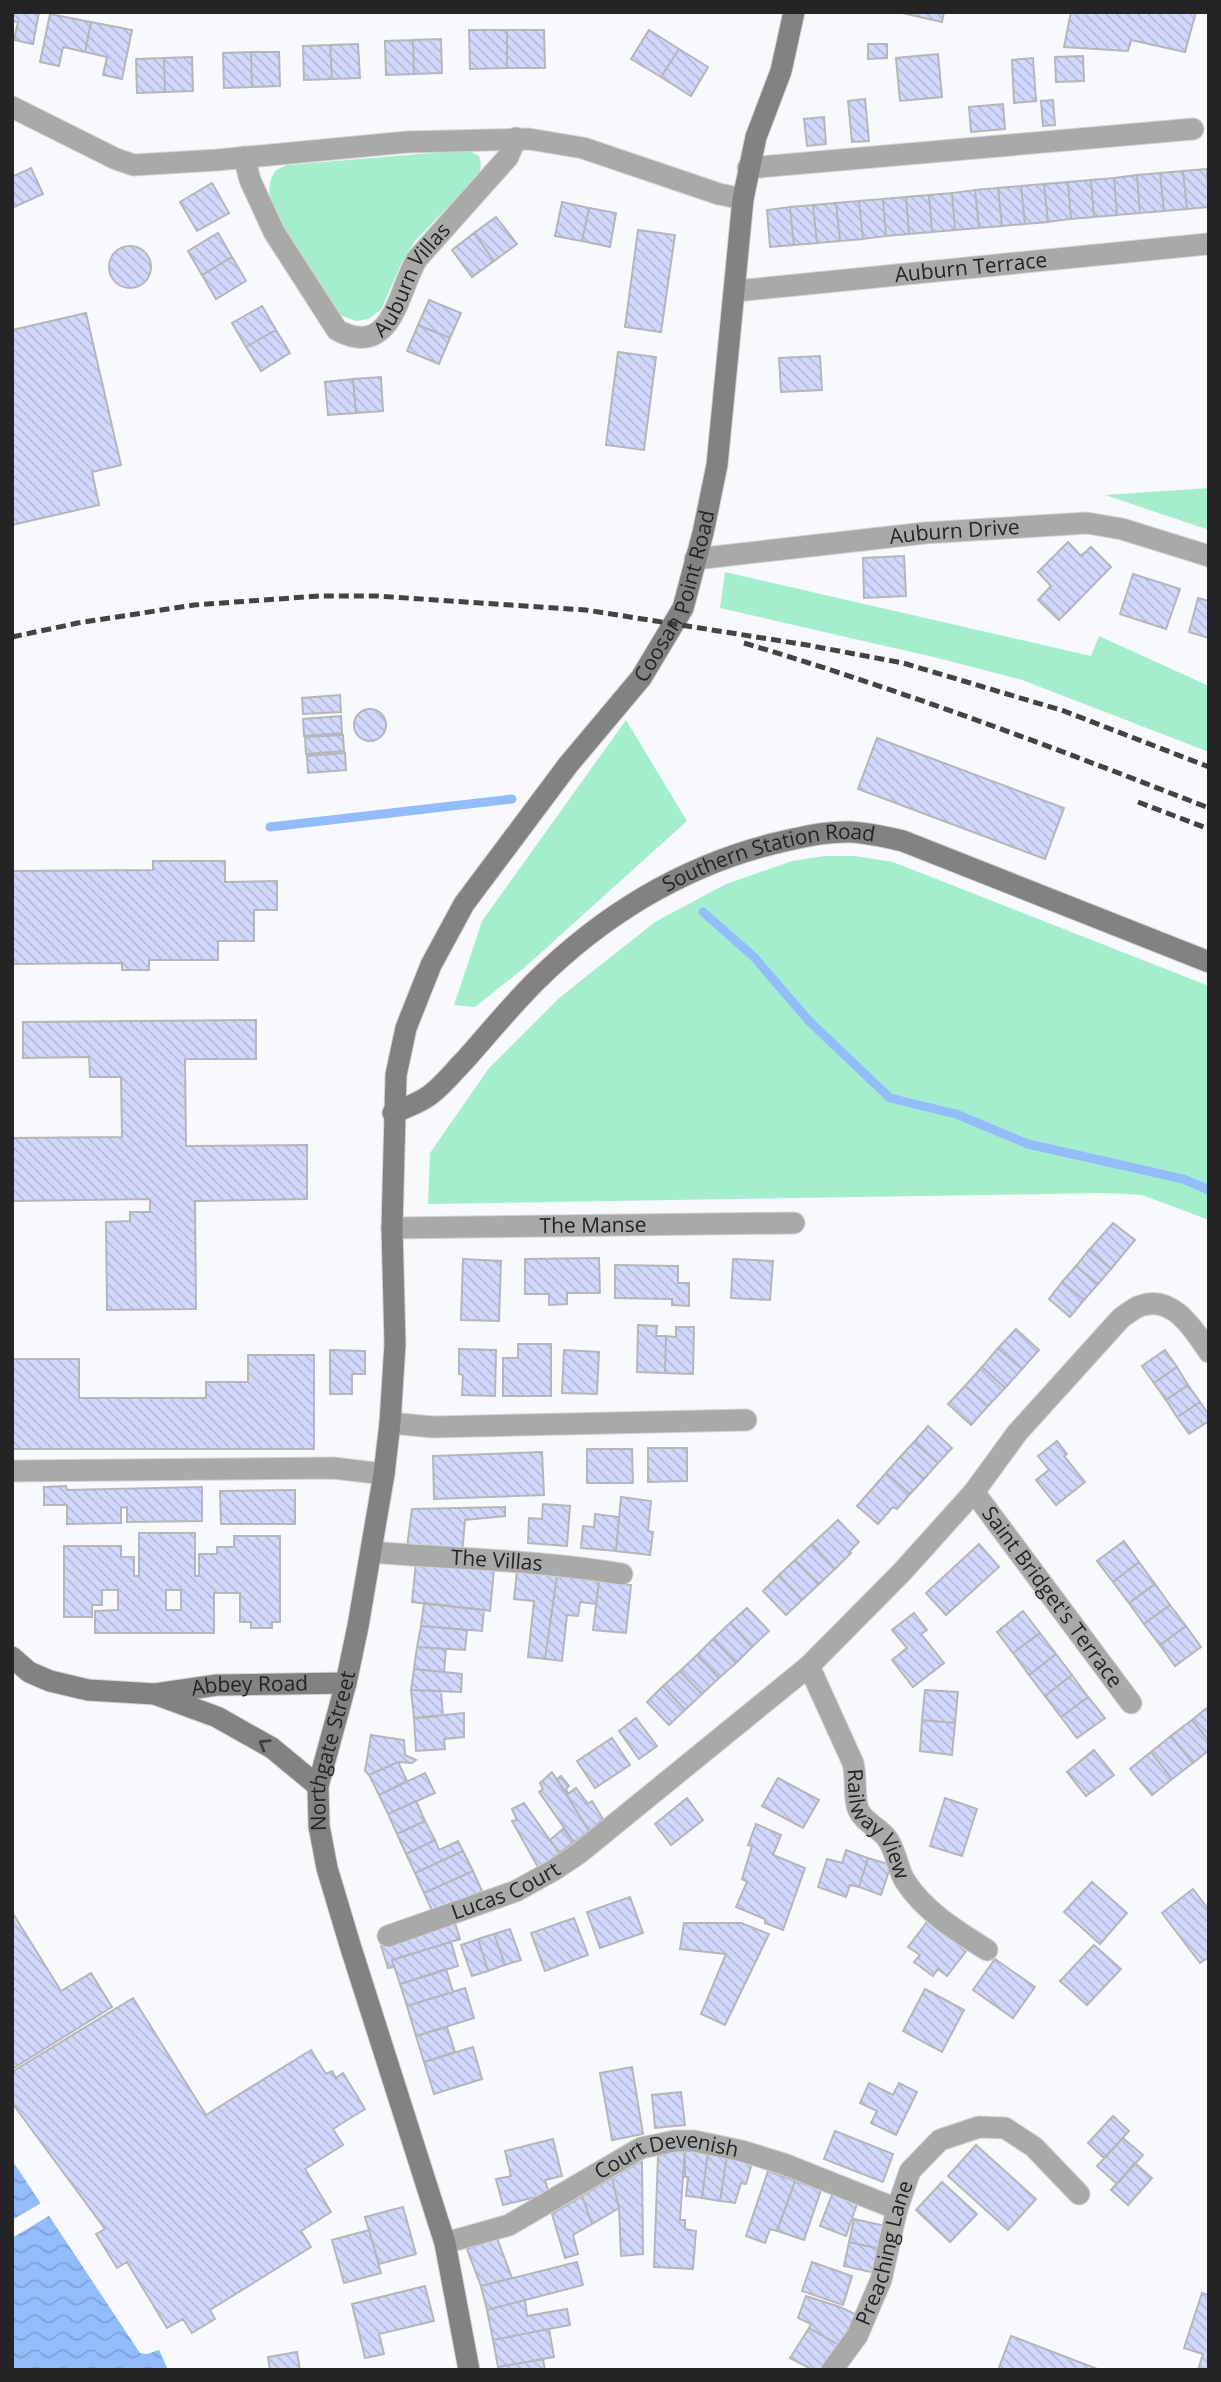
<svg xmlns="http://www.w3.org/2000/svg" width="1221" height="2382" viewBox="0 0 1221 2382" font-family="'Open Sans',sans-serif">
  <defs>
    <pattern id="water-waves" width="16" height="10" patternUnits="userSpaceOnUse" patternTransform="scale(1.75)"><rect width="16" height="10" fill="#93bcfd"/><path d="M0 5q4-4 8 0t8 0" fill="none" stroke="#7fa1d9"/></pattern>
    <pattern id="building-back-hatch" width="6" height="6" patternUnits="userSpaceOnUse" patternTransform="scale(1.75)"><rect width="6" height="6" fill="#d2d8fd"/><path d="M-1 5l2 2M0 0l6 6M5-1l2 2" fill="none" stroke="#b4b9d9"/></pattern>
  </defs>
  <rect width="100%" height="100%" fill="#f8f9fc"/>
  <path fill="#a5eecd" d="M468 150 479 156 481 162 480 174 415 241 402 262 381 310 368 319 356 321 337 314 274 210C269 196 266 184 276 170L287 165Z
    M1209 488V530L1105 495Z
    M725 572 1091 656 1099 636 1209 686V752L1022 680 942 659 720 608Z
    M626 720 687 821 524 968 475 1007 454 1005 482 921Z
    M824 856H855L893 862 1209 986V1220L1142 1195 1104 1193 428 1204 430 1153 489 1068 559 998 655 922 726 884 792 861Z"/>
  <path fill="url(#water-waves)" d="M12 2160 140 2353 147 2354 159 2350 168 2370H12Z"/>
  <path fill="#f8f9fc" d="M43 2202 52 2214 12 2238V2220Z"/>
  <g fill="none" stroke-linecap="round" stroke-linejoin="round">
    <path stroke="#93bcfd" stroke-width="9" d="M270 827 512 799
      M703 912 754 957 809 1021 890 1098 956 1114 1028 1144 1183 1179 1209 1190"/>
  </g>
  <path fill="url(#building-back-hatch)" stroke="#b5b6b9" stroke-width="2" fill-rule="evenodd" d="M12 12H39L33 44 14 40 18 22 12 21Z
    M898 12H944L942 22Z
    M1071 12H1196L1185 52 1131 40 1128 51 1064 47Z
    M50 14 91 22 85 52 63 47 59 66 40 62Z
    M91 22 132 30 122 79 103 75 107 57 85 52Z
    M469 30H507V68L470 69Z
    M507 30H544L545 68H507Z
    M649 30 679 49 661 77 631 59Z
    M441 39 442 73 414 74 413 40Z
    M413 40 414 74 386 75 385 41Z
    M358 44 360 78 332 79 330 45Z
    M868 44H887V58L868 59Z
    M330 45 332 79 304 80 303 46Z
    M679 49 708 67 691 96 661 77Z
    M251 52 252 87 224 88 223 53Z
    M251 52H279L280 86 252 87Z
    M938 54 942 97 900 101 896 58Z
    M1083 56 1084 81 1056 82 1055 57Z
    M192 57 193 91 165 92 164 58Z
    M164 58 165 92 137 93 136 59Z
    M1033 58 1036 101 1014 103 1012 60Z
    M865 99 869 141 852 142 848 101Z
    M1053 100 1055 125 1043 126 1041 101Z
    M1003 104 1005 129 971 132 969 107Z
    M824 117 826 144 807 146 804 119Z
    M31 168 43 194 12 208V173L14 176Z
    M1207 169 1209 207 1187 209 1183 171Z
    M1183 171 1187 209 1164 211 1160 173Z
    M1160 173 1164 211 1140 213 1137 175Z
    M1137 175 1140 213 1117 215 1114 178Z
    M1114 178 1117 215 1094 217 1091 180Z
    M1091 180 1094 217 1071 219 1068 182Z
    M1068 182 1071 219 1048 222 1044 184Z
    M212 183 229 213 197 231 180 202Z
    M1044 184 1048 222 1025 224 1021 186Z
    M1021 186 1025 224 1002 226 998 188Z
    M998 188 1002 226 979 228 975 190Z
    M975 190 979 228 955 230 952 193Z
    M952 193 955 230 932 232 929 195Z
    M929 195 932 232 909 234 906 197Z
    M906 197 909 234 886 236 883 199Z
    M883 199 886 236 863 239 859 201Z
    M859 201 863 239 840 241 836 203Z
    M562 202 589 208 582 241 555 236Z
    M836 203 840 241 817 243 813 205Z
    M813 205 817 243 794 245 790 207Z
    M790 207 794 245 770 247 767 210Z
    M589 208 616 213 610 247 582 241Z
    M496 217 517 244 494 261 474 233Z
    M638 230 675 235 661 332 625 327Z
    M218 233 232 257 202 275 188 251Z
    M474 233 494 261 472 277 452 250Z
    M109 267a21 21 0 1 1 42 0a21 21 0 1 1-42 0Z
    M232 257 246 281 216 299 202 275Z
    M429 300 461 313 450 338 418 325Z
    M262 306 276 330 246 347 232 323Z
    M86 313 121 465 92 472 99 505 12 525V330Z
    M418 325 450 338 439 364 407 351Z
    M276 330 290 353 261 371 246 347Z
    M618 352 656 357 644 450 606 445Z
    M820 356 822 390 781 392 779 358Z
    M381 377 383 411 356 413 353 379Z
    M353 379 356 413 328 415 325 382Z
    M1068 542 1081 556 1091 547 1111 567 1059 620 1038 600 1051 586 1038 572Z
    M904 556 906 596 864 598 863 558Z
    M1133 574 1180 589 1166 629 1120 614Z
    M1198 598 1209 601V638L1189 632Z
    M340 695 341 712 303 714 302 698Z
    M354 725a16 16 0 1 1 32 0a16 16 0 1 1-32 0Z
    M341 716 342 733 304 736 303 719Z
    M343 735 344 751 306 754 305 737Z
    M877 738 1064 808 1045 859 858 789Z
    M345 753 346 770 308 773 307 756Z
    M153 861H225V882L277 881V910H254V941H218V960H149V970H122V963L12 964V871L153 870Z
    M256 1020V1059H185L186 1146 307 1145V1199L195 1201 196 1309 107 1310 106 1222 130 1221V1212H150V1199L12 1201V1138L122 1137 121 1077H90L89 1057 23 1058V1022Z
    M1113 1223 1135 1240 1111 1269 1089 1250Z
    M1089 1250 1111 1269 1098 1284 1076 1266Z
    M599 1258 600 1293H567V1304L549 1305V1294H525V1259Z
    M463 1259 501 1261 499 1321 461 1320Z
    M733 1259 773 1261 770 1300 731 1298Z
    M615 1265 678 1266V1283H689V1306L672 1305V1299L615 1298Z
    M1076 1266 1098 1284 1084 1300 1062 1282Z
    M1062 1282 1084 1300 1070 1317 1049 1299Z
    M638 1325 657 1326 656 1336H666L665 1373 637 1372Z
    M676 1327H694L693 1374 665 1373 666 1336 676 1337Z
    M1016 1329 1039 1350 1022 1369 998 1348Z
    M518 1344H551V1396H503V1358H518Z
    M998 1348 1022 1369 1005 1388 982 1367Z
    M459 1349 496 1350 495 1396 462 1395 463 1375 459 1374Z
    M330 1350 365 1351V1374H352V1394H330Z
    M564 1350 599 1352 597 1394 562 1393Z
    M1165 1350 1177 1367 1154 1383 1142 1366Z
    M248 1355H314V1449H13V1359H79V1398H206V1382H248Z
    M982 1367 1005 1388 988 1406 965 1386Z
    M1177 1367 1188 1385 1166 1400 1154 1383Z
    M1188 1385 1200 1402 1177 1417 1166 1400Z
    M965 1386 988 1406 971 1425 948 1404Z
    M1200 1402 1209 1415V1421L1189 1434 1177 1417Z
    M928 1426 952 1448 938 1463 914 1442Z
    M1057 1441 1067 1454 1064 1456 1085 1482 1056 1505 1036 1480 1049 1470 1038 1456Z
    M914 1442 938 1463 924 1479 900 1457Z
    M648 1448H687V1481L648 1482Z
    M587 1449H632L633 1483H587Z
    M542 1452 544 1495 434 1499 433 1456Z
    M900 1457 924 1479 910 1494 886 1473Z
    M886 1473 910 1494 897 1509 893 1507 878 1524 857 1506Z
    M66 1486 67 1490 202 1487V1521L127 1522V1507L121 1508V1523L67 1524V1505H44V1487Z
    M295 1490V1524H221L220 1491Z
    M621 1497 651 1501 648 1531 653 1532 650 1555 616 1551Z
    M543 1504 570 1506 567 1546 528 1543 529 1518 542 1519Z
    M505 1507V1516L465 1520 462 1554 407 1547 412 1509Z
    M595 1514 619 1517 616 1551 581 1548 583 1526 594 1527Z
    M838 1520 859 1542 850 1551 851 1553 835 1569 812 1544Z
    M139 1533H195V1576H199V1554H217V1547H234V1536H280V1622H272V1628H251V1622H240V1593H214V1633H95V1611L118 1610V1590H102V1605H92V1617H64V1546H121V1557H134V1576H139ZM166 1590H181V1610H166Z
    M1124 1541 1139 1562 1113 1582 1097 1561Z
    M812 1544 835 1569 819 1584 795 1560Z
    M979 1544 999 1567 946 1615 926 1593Z
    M795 1560 819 1584 802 1600 779 1575Z
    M416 1562 494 1570 490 1611 412 1602Z
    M1139 1562 1155 1584 1129 1603 1113 1582Z
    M517 1571 557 1576 545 1659 528 1657 534 1601 514 1599Z
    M779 1575 802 1600 786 1615 763 1591Z
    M557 1576 599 1581 596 1604 580 1602 578 1616 567 1615 562 1661 545 1659Z
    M599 1581 631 1585 626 1633 593 1630Z
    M1155 1584 1170 1605 1144 1624 1129 1603Z
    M424 1603 484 1610 482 1631 421 1626Z
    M1170 1605 1186 1626 1160 1645 1144 1624Z
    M747 1608 769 1631 752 1647 730 1623Z
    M1023 1611 1040 1633 1013 1653 997 1632Z
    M914 1613 927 1630 921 1634 944 1663 913 1687 892 1660 907 1648 892 1630Z
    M730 1623 752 1647 736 1663 713 1639Z
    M421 1626 467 1630 465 1650 417 1647Z
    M1186 1626 1201 1647 1175 1666 1160 1645Z
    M1040 1633 1056 1654 1029 1675 1013 1653Z
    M713 1639 736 1663 719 1678 697 1655Z
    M417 1647 446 1649 444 1672 414 1669Z
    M1056 1654 1072 1675 1045 1696 1029 1675Z
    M697 1655 719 1678 702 1694 680 1671Z
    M414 1669 462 1674 461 1692 411 1690Z
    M680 1671 702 1694 685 1710 663 1686Z
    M1072 1675 1088 1697 1061 1717 1045 1696Z
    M663 1686 685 1710 669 1725 647 1702Z
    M411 1690 441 1691 443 1716 414 1718Z
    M925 1690 958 1692 955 1723 922 1720Z
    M1088 1697 1105 1718 1077 1738 1061 1717Z
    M1209 1706V1741L1192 1720Z
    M464 1713V1737L444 1739 445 1749 416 1751 414 1718Z
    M636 1718 657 1746 639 1759 619 1731Z
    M922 1720 955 1723 952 1755 920 1751Z
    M1192 1720 1209 1741V1750L1193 1763 1171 1736Z
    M371 1735 404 1740 405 1755 416 1760 412 1763 398 1762 369 1775 365 1771Z
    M1171 1736 1193 1763 1172 1779 1151 1752Z
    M612 1738 630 1765 595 1788 577 1761Z
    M1094 1750 1114 1775 1086 1796 1067 1772Z
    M1151 1752 1172 1779 1152 1795 1130 1769Z
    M398 1762 407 1781 379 1795 369 1775Z
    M552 1772 589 1831 574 1842 539 1792 543 1789 540 1783Z
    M425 1773 435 1793 388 1814 379 1795Z
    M561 1776 569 1786 566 1789 568 1794 576 1788 588 1804 592 1801 603 1819 589 1831 557 1779Z
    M778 1778 819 1800 803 1828 762 1806Z
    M687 1798 703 1820 671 1845 655 1824Z
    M945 1798 977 1809 962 1856 930 1846Z
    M416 1801 425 1821 397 1834 388 1814Z
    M524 1803 559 1853 539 1869 512 1821 517 1820 512 1809Z
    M425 1821 435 1840 406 1854 397 1834Z
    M756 1824 781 1835 773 1855 805 1868 783 1930 765 1923V1919L736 1907 747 1882 742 1879 752 1846 748 1845Z
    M563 1829 574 1842 559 1853 550 1840Z
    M435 1840 439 1850 458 1841 463 1851 415 1873 406 1854Z
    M846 1850 868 1858 859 1887 850 1885 846 1897 818 1887 827 1859 842 1863Z
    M463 1851 473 1871 424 1893 415 1873Z
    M868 1858 891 1865 881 1895 859 1887Z
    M473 1871 482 1891 433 1913 424 1893Z
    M1092 1882 1127 1913 1100 1944 1064 1912Z
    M1193 1889 1209 1910V1957L1200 1963 1162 1913Z
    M630 1897 643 1933 600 1948 587 1912Z
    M12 1912 61 1991 91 1973 112 2007 12 2069Z
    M931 1917 970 1946 947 1976 938 1969 933 1976 914 1962 920 1955 908 1947Z
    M574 1918 588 1955 545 1971 531 1933Z
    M455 1923 460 1939 392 1960 394 1967 388 1968 381 1946Z
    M684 1923H741L769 1934 725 2025 701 2014 726 1954 680 1949Z
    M510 1929 521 1960 505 1965 494 1934Z
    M494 1934 505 1965 488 1971 478 1939Z
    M478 1939 488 1971 472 1976 461 1945Z
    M451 1942 458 1966 400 1984 392 1960Z
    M1094 1945 1121 1969 1087 2005 1060 1981Z
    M995 1959 1035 1987 1013 2018 973 1990Z
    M446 1969 453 1992 407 2006 400 1984Z
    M465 1988 474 2018 416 2036 407 2006Z
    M925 1989 964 2010 942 2052 903 2031Z
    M133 1998 206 2115 311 2050 326 2074 332 2071 336 2078 343 2073 365 2109 333 2129 343 2145 305 2169 331 2212 301 2231 311 2247 210 2310 215 2319 192 2333 183 2319 167 2328 127 2262 117 2268 96 2234 105 2229 12 2103V2072Z
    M447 2027 455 2052 424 2062 416 2036Z
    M473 2047 482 2079 434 2094 424 2062Z
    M632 2067 643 2134 612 2140 600 2073Z
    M869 2083 893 2095 899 2083 917 2092 896 2135 871 2123 877 2111 860 2103Z
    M681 2092 685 2125 655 2128 652 2095Z
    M1113 2116 1129 2131 1104 2158 1088 2143Z
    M835 2131 893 2154 883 2182 824 2159Z
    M1123 2138 1143 2155 1117 2184 1097 2166Z
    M553 2139 562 2176 545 2180 549 2194 503 2205 496 2179 511 2176 505 2151Z
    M976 2145 1036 2199 1008 2230 948 2176Z
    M685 2148 680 2220H685V2229L696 2231 693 2269 654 2267 658 2156Z
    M685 2148 708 2152 702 2198 686 2196 688 2177H685Z
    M708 2152 727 2156 720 2201 702 2198Z
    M727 2156 752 2163 746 2184 741 2183 735 2203 720 2201Z
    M642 2161 643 2254 621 2256 619 2208 612 2178Z
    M1135 2163 1152 2178 1128 2205 1111 2190Z
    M768 2171 795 2181 777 2231 770 2229 765 2243 746 2236Z
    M612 2178 619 2208 592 2224 582 2196Z
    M795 2181 821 2190 804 2240 777 2231Z
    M942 2182 977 2214 950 2242 916 2210Z
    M833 2192 858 2201 846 2236 820 2226Z
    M582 2196 592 2224 573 2235 578 2254 565 2258 552 2214Z
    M403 2207 416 2254 379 2264 365 2217Z
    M854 2219 890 2227 885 2250 849 2242Z
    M369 2230 381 2273 344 2283 332 2240Z
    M497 2238 512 2278 481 2286 467 2249Z
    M849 2242 885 2250 880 2274 844 2266Z
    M577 2262 583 2285 487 2310 481 2286Z
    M812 2262 852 2276 843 2305 802 2291Z
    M425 2286 434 2321 379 2334 384 2354 365 2358 352 2304Z
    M1202 2293 1209 2295V2370H1198L1203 2354 1184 2348Z
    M806 2296 840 2307 857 2315 839 2345 809 2328 811 2324 798 2318Z
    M525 2300 527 2316 567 2309 570 2325 493 2340 487 2310Z
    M809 2328 839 2345 823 2370H813L790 2358Z
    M549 2329 554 2357 498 2367 493 2340Z
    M1011 2336 1100 2370H998Z
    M297 2352 300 2370H270L268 2357Z
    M543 2359 545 2370H498V2367Z"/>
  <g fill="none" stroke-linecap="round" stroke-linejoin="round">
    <g stroke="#d2d3d5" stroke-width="23">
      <g id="street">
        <path d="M12 107 116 159 134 165 217 160 407 142 529 139 583 148 719 194 743 199"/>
        <path id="s1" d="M244 157 250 180 274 232 337 330C393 360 398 290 417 259L508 157 516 138"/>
        <path d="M748 168 1193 129"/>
        <path id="s2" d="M736 291 1207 244"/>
        <path id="s3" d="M695 559 925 533 1087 523 1122 529 1209 556"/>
        <path id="s4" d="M392 1228 794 1223"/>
        <path d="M390 1423 433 1427 746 1420"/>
        <path d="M12 1471 333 1468 384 1474"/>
        <path id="s5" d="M974 1492 1131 1703"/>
        <path id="s6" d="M371 1552C455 1559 539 1560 622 1574"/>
        <path id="s7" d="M809 1666 853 1763C857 1778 853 1799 859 1811 865 1823 878 1827 886 1837 896 1849 897 1868 905 1881 925 1912 957 1931 987 1950"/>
        <path id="s8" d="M388 1936 516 1891 554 1870 578 1854 809 1666 902 1572 974 1492 1017 1433 1121 1318C1127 1314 1134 1308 1140 1306 1173 1294 1194 1330 1209 1352"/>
        <path id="s9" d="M445 2243 509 2225 641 2148 675 2141H694L742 2151 784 2164 897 2209"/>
        <path id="s10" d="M832 2370 857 2336 881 2280 897 2209 910 2171 940 2140 979 2127 1005 2128 1034 2147 1079 2194"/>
      </g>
    </g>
    <g stroke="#d2d3d5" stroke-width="23">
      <g id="secondary">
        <path id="s11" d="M393 1113C404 1108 417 1104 427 1097 441 1088 453 1072 465 1060 488 1034 511 1006 536 981 602 916 682 867 772 844 798 838 824 831 851 832 869 833 886 837 903 841L1209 962"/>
        <path id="s12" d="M12 1657 29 1672 50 1681 88 1690 155 1694 217 1685 346 1683"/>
        <path d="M157 1695 217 1717 272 1748 318 1786"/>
        <path id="s13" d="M469 2370 445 2243 350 1945 327 1868 319 1826 318 1786 346 1683 358 1626 384 1474 390 1423 395 1344 392 1228 396 1075 406 1028 431 965 464 904 568 765 641 678 683 608 703 533 717 465 743 199 756 137 781 71 794 12"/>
      </g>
    </g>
    <use href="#street" stroke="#a9a9a7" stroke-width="21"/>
    <use href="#secondary" stroke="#838280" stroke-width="21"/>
    <path stroke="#434344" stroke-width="5" stroke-dasharray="10 5" stroke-linecap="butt" d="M12 637 78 623 194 605 319 596H377L586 610 807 645 903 663 1064 711 1209 767
      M744 643C902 690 1055 748 1209 808
      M1138 802 1209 829"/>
  </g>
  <defs><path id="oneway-chevron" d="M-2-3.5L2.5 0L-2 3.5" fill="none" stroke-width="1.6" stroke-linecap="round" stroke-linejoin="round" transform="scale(1.75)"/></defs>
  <use stroke="#404040" href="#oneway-chevron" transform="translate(264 1744) rotate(-149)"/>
  <g text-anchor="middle" stroke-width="5" stroke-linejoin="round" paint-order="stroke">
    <g font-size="21" fill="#242425" stroke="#fff">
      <text dy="7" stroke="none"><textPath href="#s2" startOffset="236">Auburn Terrace</textPath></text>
      <text dy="7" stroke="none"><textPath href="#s1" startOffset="304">Auburn Villas</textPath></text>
      <text dy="7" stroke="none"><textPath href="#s3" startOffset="261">Auburn Drive</textPath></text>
      <text dy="7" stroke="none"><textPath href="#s13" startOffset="1886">Coosan Point Road</textPath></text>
      <text dy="7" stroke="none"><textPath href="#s11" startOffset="467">Southern Station Road</textPath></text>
      <text dy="7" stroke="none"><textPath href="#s4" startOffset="201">The Manse</textPath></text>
      <text dy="7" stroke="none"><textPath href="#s6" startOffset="126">The Villas</textPath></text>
      <text dy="7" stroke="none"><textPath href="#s5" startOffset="131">Saint Bridget's Terrace</textPath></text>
      <text dy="7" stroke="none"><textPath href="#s12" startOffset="247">Abbey Road</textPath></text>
      <text dy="7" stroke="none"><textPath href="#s13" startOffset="642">Northgate Street</textPath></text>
      <text dy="7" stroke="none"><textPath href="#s7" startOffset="175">Railway View</textPath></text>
      <text dy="7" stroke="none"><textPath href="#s8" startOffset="126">Lucas Court</textPath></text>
      <text dy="7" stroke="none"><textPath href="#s9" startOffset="243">Court Devenish</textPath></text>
      <text dy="7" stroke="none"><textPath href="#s10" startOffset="130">Preaching Lane</textPath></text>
    </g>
  </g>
  <rect width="1221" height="2382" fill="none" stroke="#242425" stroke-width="28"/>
</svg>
